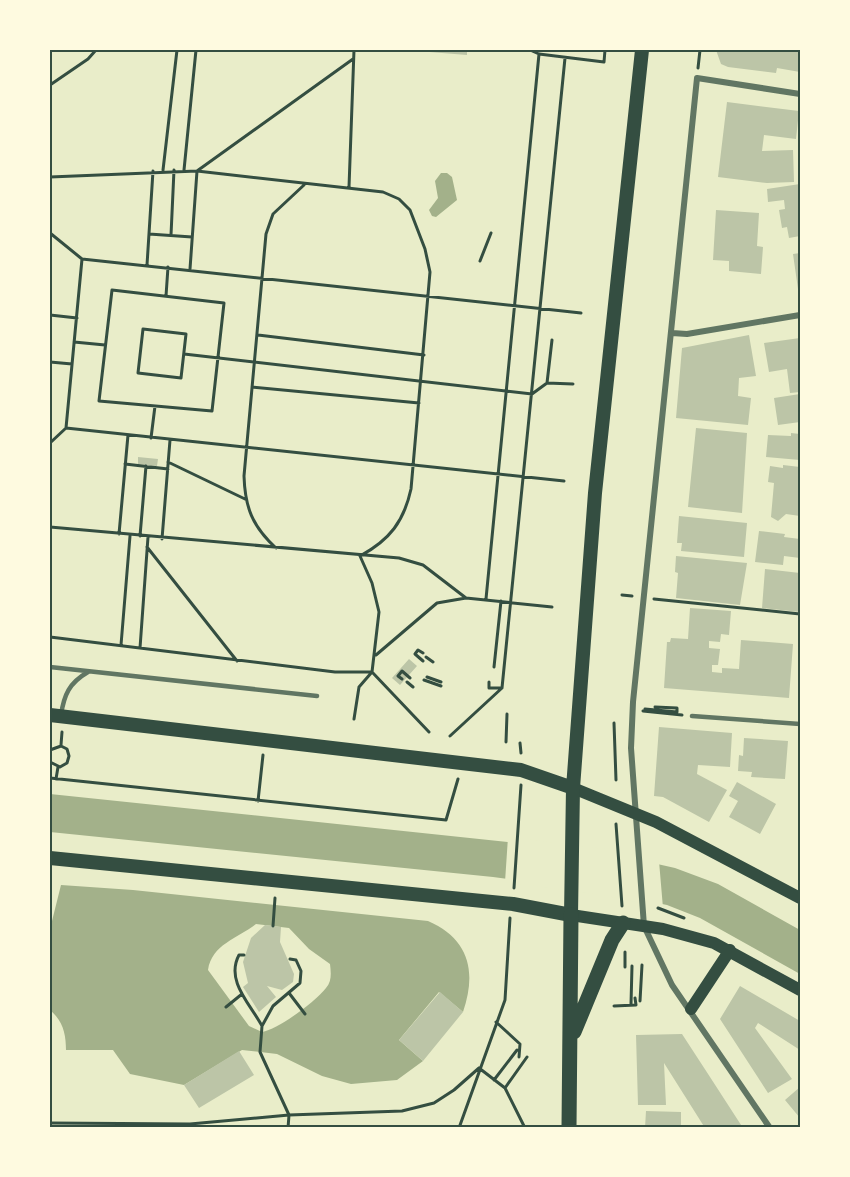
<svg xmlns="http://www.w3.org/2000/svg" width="850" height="1177" viewBox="0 0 850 1177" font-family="'PT Sans Narrow',sans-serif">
  <rect width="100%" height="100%" fill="#e9edc9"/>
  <path fill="#a3b18a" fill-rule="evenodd" d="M441 173H447L452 177 457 200 436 217 432 216 429 210 438 198 435 181Z
    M50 794 604 852 675 868 718 884 800 930V974L700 918 667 905 604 892 493 877 50 832Z
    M61 885 133 890 428 921C469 939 477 971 463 1012L439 992 399 1040 423 1061 397 1080 351 1084 322 1076 277 1054 242 1050 184 1085 130 1074 113 1050H66C66 1034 63 1021 50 1010V929ZM256 924 289 928 309 949 330 964C331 973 332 981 326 988 316 1001 279 1029 262 1032L249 1026 208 970C212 944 237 939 256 924Z"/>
  <path fill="#e9edc9" d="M508 837 605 849 659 861 663 908 603 895 505 882Z"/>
  <path fill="#bcc5a7" d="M417 50H467V55L417 51Z
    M716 50H800V72L777 68 776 73 728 67 721 64Z
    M727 102 799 111 796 139 764 135 762 151 793 150 794 182 767 183 718 177Z
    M800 184V236L789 238 787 227 782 228 779 210 785 209 784 200 768 202 767 189Z
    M716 210 759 213 757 246 763 247 761 274 729 271V261L713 260Z
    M800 253V288L798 289 793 254Z
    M749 335 756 376 739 378 738 396 751 398 748 425 676 418 682 348Z
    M800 338V392L790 393 787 369 769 372 764 343Z
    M800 394V422L778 425 774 398Z
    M696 428 747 433 742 513 688 507Z
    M791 433 800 434V460L766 457 768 435 791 436Z
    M138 457 158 459 157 466 138 464Z
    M783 465 800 467V516L786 514 778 521 771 517 774 483 768 482 770 466 783 468Z
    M679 516 747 523 744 557 681 551 682 543H677Z
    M759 531 785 534 784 537 800 539V558L784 556 783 565 755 562Z
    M676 556 747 563 740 605 676 598 678 573 675 572Z
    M765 569 800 573V612L762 608Z
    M690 608 731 611 729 635 721 634 720 642 709 641V648L720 649 718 665H712V672L722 673V668L739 669 741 640 793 644 789 698 664 688 667 642H670L671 638 688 639Z
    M409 659 417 666 400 685 392 678Z
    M659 727 732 733 730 767 698 765 697 774 727 790 709 822 663 797 654 796Z
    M744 738 788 741 785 779 751 777 752 772 738 771 739 755 743 756Z
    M737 782 776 804 760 834 729 817 738 801 729 796Z
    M265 925 281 927 280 942 294 974 293 982 282 990 267 986 276 997 259 1012 243 987 248 983 243 962 251 938Z
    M740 986 800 1021V1050L758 1023 755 1028 792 1079 768 1093 720 1019Z
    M440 992 463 1012 423 1061 399 1040Z
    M682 1034 710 1077 743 1128H705L664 1063 666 1105H638L636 1035Z
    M239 1051 254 1075 199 1108 184 1085Z
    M800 1087V1118L785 1100Z
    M646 1111 681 1112V1128H645Z"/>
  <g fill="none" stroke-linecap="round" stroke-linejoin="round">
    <path stroke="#344e41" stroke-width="3" d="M530 50 539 54 604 62 605 50
      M698 68 700 50
      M50 85 88 59 96 50
      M163 170 177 50
      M184 170 196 50
      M50 177 197 171 383 192 399 199 410 210 425 249 430 272 411 489C404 521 390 540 360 556
      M349 187 354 50
      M50 233 82 259 581 313
      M149 234 192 237
      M171 235 174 170
      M480 261 491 233
      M147 265 153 171
      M190 269 197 171 353 59
      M112 290 224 303 212 411 99 401Z
      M166 296 168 267
      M50 315 77 318
      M143 329 186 334 181 378 138 373Z
      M258 335 424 355
      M74 342 105 345
      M184 354 532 394 547 383 573 384
      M50 362 72 364
      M547 383 552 340
      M252 387 419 403
      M66 428 564 481
      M151 438 155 406
      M50 443 66 428 82 259
      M168 462 245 499
      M125 464 168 469
      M50 527 399 558 423 565 466 598 552 607
      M119 534 128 435
      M140 536 146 466
      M162 539 170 440
      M147 547 237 661
      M276 548C252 526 245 507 244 476L266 234 273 214 304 185
      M622 595 632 596
      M486 599 539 54
      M654 599 800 614
      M50 637 335 672H372L429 732
      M121 645 130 536
      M140 648 148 537
      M423 653 418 650 415 654 423 661
      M376 655 437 603 466 598
      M426 657 433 662
      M494 667 501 601
      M427 677 441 682
      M402 679 398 676 402 671 410 678
      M424 680 441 686
      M407 682 413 687
      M489 682V688H500
      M655 707 677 708V712
      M645 709 677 712
      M643 711 682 715
      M354 719 359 687 372 672 379 612 372 583 360 556
      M614 723 616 780
      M450 736 502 688 565 58
      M506 742 507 714
      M520 743 521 753
      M61 745 62 732
      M50 750 61 746 67 749 69 756 67 763 60 767 50 762
      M50 778 446 820 458 779
      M56 779 58 767
      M258 801 263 755
      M616 824 622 906
      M514 888 521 785
      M658 908 684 918
      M273 926 275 898
      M244 955H239C225 981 251 1005 262 1026L273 1006 300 983 301 971 296 960 290 959
      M625 967V952
      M289 993 305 1014
      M640 1001 642 965
      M631 1004 632 966
      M614 1006 636 1005 635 998
      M226 1007 242 994
      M496 1022 520 1044 519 1057
      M262 1026 260 1052 289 1115 288 1128
      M479 1068 505 1088 525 1128
      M494 1080 517 1050
      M505 1088 527 1057
      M50 1123 190 1124 289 1115 402 1111 434 1103 454 1090 479 1068
      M459 1128 505 1000 510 918"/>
    <path stroke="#617663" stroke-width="4.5" d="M50 667 317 696
      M61 715C64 695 69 683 88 672
      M692 716 800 724"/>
    <path stroke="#617663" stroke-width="6" d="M672 333 687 334 800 315
      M770 1128 672 985 644 926 631 748 633 702 697 78 800 94"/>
    <path stroke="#344e41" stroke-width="12" d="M573 788 656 822 800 898
      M571 915 663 929 714 943 800 990
      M691 1009 730 950"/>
    <path stroke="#344e41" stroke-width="14" d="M50 715 521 770 573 788
      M50 858 513 904 571 915 573 788 595 493 642 50"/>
    <path stroke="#344e41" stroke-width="15" d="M574 1032 612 940 623 923
      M569 1128 571 915"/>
  </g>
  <rect width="850" height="1177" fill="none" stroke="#fefae0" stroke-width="102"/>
  <rect x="51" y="51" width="748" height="1075" fill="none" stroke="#344e41" stroke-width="2"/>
</svg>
